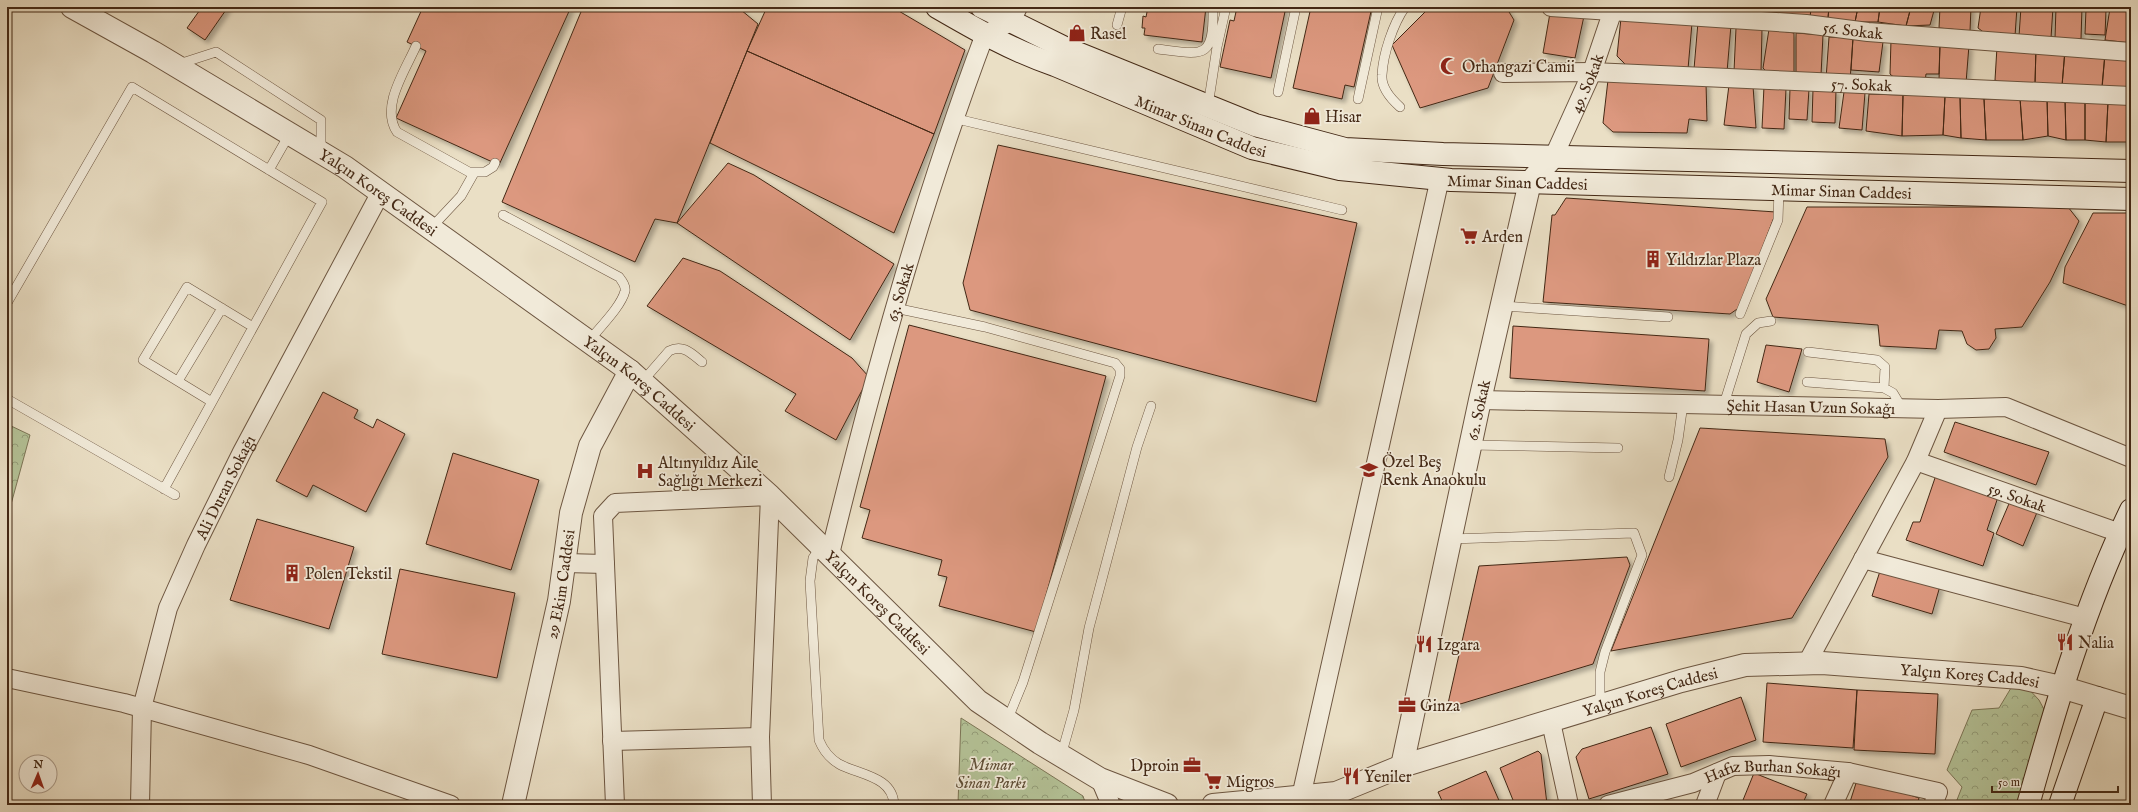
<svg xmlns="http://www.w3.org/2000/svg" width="2138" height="812" viewBox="0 0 2138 812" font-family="'IM FELL English',serif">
  <defs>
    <pattern id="park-crowns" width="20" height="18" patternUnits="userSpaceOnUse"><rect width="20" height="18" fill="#b4c297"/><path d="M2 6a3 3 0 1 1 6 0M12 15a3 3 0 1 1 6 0" fill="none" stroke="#949e7a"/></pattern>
    <filter id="shadow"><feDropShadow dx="3.5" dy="3.5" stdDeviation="2" flood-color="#0004"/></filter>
  </defs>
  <rect width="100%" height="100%" fill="#eadfc5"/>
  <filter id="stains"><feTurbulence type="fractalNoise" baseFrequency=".005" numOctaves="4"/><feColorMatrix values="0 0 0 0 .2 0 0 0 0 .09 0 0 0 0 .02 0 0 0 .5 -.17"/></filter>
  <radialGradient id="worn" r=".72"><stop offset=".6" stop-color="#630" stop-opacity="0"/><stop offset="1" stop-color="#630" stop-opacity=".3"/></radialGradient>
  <path fill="url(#park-crowns)" stroke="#7c7556" d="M7 424 30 435 7 519Z
    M2014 683 2024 684 2039 700 2047 715 2019 805H1955L1962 787 1947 770 1972 710 1999 708Z
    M961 718 1083 796 1086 805H926L927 802 958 804Z"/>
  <path fill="#dc987f" stroke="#432815" filter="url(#shadow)" d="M202 7H228L205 40 187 28Z
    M423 7H571L499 165 396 118 426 51 407 42Z
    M583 7H742L741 10 758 24 677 223 655 219 635 262 502 202Z
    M767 7H892L965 50 934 134 747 51Z
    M1144 7H1206L1202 42 1144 35 1145 28H1142L1143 16 1146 17 1148 7Z
    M1237 7H1286L1271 78 1220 67 1230 20 1234 21Z
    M1311 7H1372L1354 87 1345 85 1342 99 1293 88Z
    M1430 7H1506L1514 20 1488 88 1420 108 1392 45Z
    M1713 7H1766V15L1721 12Z
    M1766 7H1811L1810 19 1766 15Z
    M1811 7H1829L1828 18 1810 19Z
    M1829 7H1858L1855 22 1828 18Z
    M1858 7H1880L1878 22H1855Z
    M1880 7H1911L1906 26 1878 22Z
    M1911 7H1935L1930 25 1906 26Z
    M1940 7H1971L1970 31 1939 28Z
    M1981 7H2017L2015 36 1986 34 1978 28Z
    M2021 7H2053L2051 38 2019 36Z
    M2056 7H2082L2081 39 2055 38Z
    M2110 8 2131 10 2130 43 2105 40Z
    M2086 9 2106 10 2105 35 2085 34Z
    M1550 13 1584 16 1575 58 1543 53Z
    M1621 18 1692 23 1688 69 1627 66 1617 56Z
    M1698 22 1731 25 1727 72 1694 69Z
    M1736 28 1762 29 1761 72 1734 71Z
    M1769 29 1794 33V74L1770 75 1763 68Z
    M1796 33 1823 35 1821 75H1796Z
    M1829 37 1853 38 1850 81 1826 79Z
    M1853 38 1883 42 1879 72 1851 70Z
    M1891 40 1940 44 1939 74H1926L1925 82 1897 80 1890 74Z
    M1940 44 1969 45 1966 83 1939 80Z
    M1997 47H2036L2035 84 2002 85 1995 80Z
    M2036 47 2065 50 2062 86 2035 84Z
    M2065 50 2105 53 2102 89 2062 86Z
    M747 51 934 134 894 233 710 143Z
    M2105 54 2131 56V88L2102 86Z
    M1608 80 1706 83 1707 121 1689 119 1687 133 1613 132 1603 123Z
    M1729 85 1753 86 1756 128 1724 125Z
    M1764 86 1786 89 1784 129 1762 128Z
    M1790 88 1809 89 1807 120 1789 119Z
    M1813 89 1836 90 1835 123 1812 122Z
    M1844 92 1865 93 1862 130 1839 128Z
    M1869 94 1903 95 1902 136 1866 131Z
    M1903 95 1945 96 1943 135 1902 136Z
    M1945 96H1960L1961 138 1943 135Z
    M1960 96 1984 99 1986 140 1961 138Z
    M2020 98H2047L2048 136 2023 140Z
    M2020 98 2023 140H1986L1984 99Z
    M2047 98 2065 99 2066 140 2048 136Z
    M2065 99 2085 100V140H2066Z
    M2085 100 2108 102 2106 142 2085 140Z
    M2108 102 2131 103V142H2106Z
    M998 145 1357 223 1316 402 970 310 963 283Z
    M728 163 754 175 894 264 850 340 677 223Z
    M1566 198 1776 212 1740 307 1730 314 1543 302 1552 215H1555Z
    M1807 207H2068L2079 221 2050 282 2022 327 1995 329 1996 338 1989 349 1976 350 1967 344 1962 331 1939 330 1936 349 1880 346 1878 325 1773 317 1766 299Z
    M2093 213H2131V307L2063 283 2065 267Z
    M683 258 720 271 852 358 869 377 836 440 785 411 796 394 647 306Z
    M909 325 1106 376 1036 632 939 606 947 577 938 575 942 560 862 538 870 510 860 507Z
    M1513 326 1709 339 1705 391 1510 378Z
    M1766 345 1802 349 1789 392 1757 382Z
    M323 392 358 410 354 418 373 428 377 419 405 434 366 512 313 485 307 497 276 481Z
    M1955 422 2049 452 2036 485 1944 452Z
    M1700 428 1885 439 1888 457 1792 618 1611 651Z
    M453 453 539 480 511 570 426 544Z
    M1936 475 1998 497 1987 530 1994 533 1983 566 1906 540 1913 522H1920Z
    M2011 499 2038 510 2023 546 1996 534Z
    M257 519 354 547 329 629 230 600Z
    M1627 557 1630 565 1593 664 1447 708 1479 566Z
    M1881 568 1940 586 1932 614 1872 596Z
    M400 569 515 593 497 678 382 654Z
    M1767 683 1857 690 1853 748 1763 742Z
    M1857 690 1938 694 1935 754 1854 750Z
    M1741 697 1756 740 1681 767 1666 724Z
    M1651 727 1668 774 1589 799 1576 757 1582 749Z
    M1538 751 1541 754 1547 804 1515 805 1500 768Z
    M1486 771 1501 805H1444L1438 792Z
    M1754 773 1807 794 1802 805H1741Z
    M1858 777 1919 798 1917 805H1849Z"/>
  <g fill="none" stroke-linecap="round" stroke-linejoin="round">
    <g stroke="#6d5641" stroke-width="10">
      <path id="service" d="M1117 25 1122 7
        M416 46C405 71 380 107 397 132L469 172H485L493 167 495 163
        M1158 49C1204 55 1214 60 1213 7
        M179 64 216 52 321 120V151
        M1278 92 1296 7
        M1358 99 1378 7
        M1208 106 1217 47 1226 7
        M1400 107C1391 99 1381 87 1382 75 1383 54 1393 24 1405 7
        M953 118 1342 210
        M269 170 290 133
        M503 215 619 277C622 281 626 286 625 291 621 307 599 328 589 341
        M431 228 461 196 474 173
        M7 303 132 87 322 202 164 489
        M1502 306 1668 317
        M895 308 985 327 1115 363 1120 369V376L1023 682 1007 721
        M1740 314 1778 220 1779 189
        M1808 352 1877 360 1885 367 1884 388
        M178 381 222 308
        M642 382 669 351C683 344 691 353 702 362
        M1807 382 1884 388 1893 393 1902 408
        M7 399 175 495
        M212 402 143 360 187 287 253 327
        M1724 404 1746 334 1758 323 1771 321
        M1471 445 1618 448
        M1669 477 1678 440 1683 404
        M1451 539 1634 533 1642 555 1605 652 1600 672V706
        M821 546 813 558 810 581 819 740C823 750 829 758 839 764 859 775 893 776 894 805
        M1061 756 1074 710 1089 628 1137 447 1151 406"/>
    </g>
    <g stroke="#6d5641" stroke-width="20">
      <g id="minor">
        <path id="s1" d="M1551 7 1806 24 1868 32 2131 52"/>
        <path id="s2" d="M1503 73 1592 72 2131 96"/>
        <path id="s3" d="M1554 156 1592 72 1614 7"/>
        <path id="s4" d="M1480 400 1938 409 2006 407 2131 458"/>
        <path id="s5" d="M1916 461 2120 533"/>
        <path id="s6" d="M830 554C873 378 921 204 985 34L1011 22 1018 7"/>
        <path d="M1863 559 2085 618"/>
        <path d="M565 563 605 564"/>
        <path d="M1807 663 1916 461 1938 409"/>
        <path d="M7 678 124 703 309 755 451 805"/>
        <path d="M1551 722 1569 805"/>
        <path d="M612 741 760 737"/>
        <path d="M1100 779 1111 805"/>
        <path d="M1301 797 1440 178"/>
        <path id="s7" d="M140 805 142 708 168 608 196 545 242 452 381 192"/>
        <path d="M615 805 603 516 615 503 770 496 760 737 762 805"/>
        <path id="s8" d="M1608 805 1693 783 1733 766 1769 765 1848 772 1938 792 1933 805"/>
        <path d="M1705 805 1717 773"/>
        <path d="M1833 805 1848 772"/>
      </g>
    </g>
    <g stroke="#6d5641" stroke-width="24">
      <g id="tertiary">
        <path id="s9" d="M72 7 153 52 345 167 630 371 770 496 978 701 1040 743 1100 779 1167 805"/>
        <path id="s10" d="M1402 766 1480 400 1530 182 1554 156"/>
        <path id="s11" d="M513 805 559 601 571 513 590 446 630 371"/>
        <path id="s12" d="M1213 805 1336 793 1402 766 1681 681 1745 665 1822 663 2021 678 2061 687 2131 708"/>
      </g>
    </g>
    <g stroke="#432815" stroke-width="24">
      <g id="secondary">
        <path id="s13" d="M937 7C975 29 1013 51 1055 65L1252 148 1340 169 1451 180 2131 199"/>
        <path d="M982 7 1067 49 1255 125 1345 149 1443 154 2131 171"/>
        <path d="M2028 805C2056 705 2085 605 2131 510"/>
        <path d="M2060 805 2097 698"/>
      </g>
    </g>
    <use href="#service" stroke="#f1ead9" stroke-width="9"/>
    <use href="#minor" stroke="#f1ead9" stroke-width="18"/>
    <use href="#tertiary" stroke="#f1ead9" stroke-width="22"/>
    <use href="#secondary" stroke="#f1ead9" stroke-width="22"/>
  </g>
  <defs>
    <g id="shop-bare" transform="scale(1.38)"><path d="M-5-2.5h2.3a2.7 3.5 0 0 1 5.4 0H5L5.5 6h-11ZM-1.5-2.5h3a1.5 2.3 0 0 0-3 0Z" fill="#8f2418" stroke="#f1ead9" stroke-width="2.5" paint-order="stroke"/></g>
    <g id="mosque-bare" transform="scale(1.38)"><path d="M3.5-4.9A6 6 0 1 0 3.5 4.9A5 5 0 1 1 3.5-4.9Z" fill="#8f2418" stroke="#f1ead9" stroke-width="2.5" paint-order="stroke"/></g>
    <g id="supermarket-bare" transform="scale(1.38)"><path d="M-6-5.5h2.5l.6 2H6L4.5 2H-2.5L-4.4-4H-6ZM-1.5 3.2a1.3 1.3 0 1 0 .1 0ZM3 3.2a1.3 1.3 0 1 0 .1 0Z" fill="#8f2418" stroke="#f1ead9" stroke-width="2.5" paint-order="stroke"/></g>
    <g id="building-bare" transform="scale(1.38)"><path d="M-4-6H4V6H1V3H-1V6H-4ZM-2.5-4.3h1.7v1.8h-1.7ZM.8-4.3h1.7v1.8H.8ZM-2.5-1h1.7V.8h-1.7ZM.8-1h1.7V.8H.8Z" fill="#8f2418" stroke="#f1ead9" stroke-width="2.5" paint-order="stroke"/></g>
    <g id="school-bare" transform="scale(1.38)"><path d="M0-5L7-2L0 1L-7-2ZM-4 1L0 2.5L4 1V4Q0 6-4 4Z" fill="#8f2418" stroke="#f1ead9" stroke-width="2.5" paint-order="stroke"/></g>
    <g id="hospital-bare" transform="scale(1.38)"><path d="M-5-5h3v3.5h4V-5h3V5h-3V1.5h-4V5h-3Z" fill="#8f2418" stroke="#f1ead9" stroke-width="2.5" paint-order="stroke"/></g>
    <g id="restaurant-bare" transform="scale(1.38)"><path d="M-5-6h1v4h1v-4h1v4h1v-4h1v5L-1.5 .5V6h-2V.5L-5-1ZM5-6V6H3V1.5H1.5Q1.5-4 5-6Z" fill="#8f2418" stroke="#f1ead9" stroke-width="2.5" paint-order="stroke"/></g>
    <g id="office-bare" transform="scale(1.38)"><path d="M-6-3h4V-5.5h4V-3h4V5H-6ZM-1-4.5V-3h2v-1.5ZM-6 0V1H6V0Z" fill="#8f2418" stroke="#f1ead9" stroke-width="2.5" paint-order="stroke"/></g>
  </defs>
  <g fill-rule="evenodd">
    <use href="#shop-bare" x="1077" y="33"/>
    <use href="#mosque-bare" x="1449" y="66"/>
    <use href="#shop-bare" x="1312" y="116"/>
    <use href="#supermarket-bare" x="1469" y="236"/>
    <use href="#building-bare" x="1653" y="259"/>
    <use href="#school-bare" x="1369" y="470"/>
    <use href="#hospital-bare" x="645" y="471"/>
    <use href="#building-bare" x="292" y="573"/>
    <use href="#restaurant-bare" x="2065" y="642"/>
    <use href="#restaurant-bare" x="1424" y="644"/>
    <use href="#office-bare" x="1407" y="705"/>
    <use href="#office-bare" x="1192" y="765"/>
    <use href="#restaurant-bare" x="1351" y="776"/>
    <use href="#supermarket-bare" x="1213" y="781"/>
  </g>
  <g text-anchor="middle" stroke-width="3.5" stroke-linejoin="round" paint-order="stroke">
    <g font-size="16" fill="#432815" stroke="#f1ead9">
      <text dy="6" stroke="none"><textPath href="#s1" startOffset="303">56. Sokak</textPath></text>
      <text dy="6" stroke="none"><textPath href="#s3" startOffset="80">49. Sokak</textPath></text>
      <text dy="6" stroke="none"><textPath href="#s2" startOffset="359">57. Sokak</textPath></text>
      <text dy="6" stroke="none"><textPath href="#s13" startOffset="290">Mimar Sinan Caddesi</textPath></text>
      <text dy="6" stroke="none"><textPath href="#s13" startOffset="614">Mimar Sinan Caddesi</textPath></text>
      <text dy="6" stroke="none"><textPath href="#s13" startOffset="938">Mimar Sinan Caddesi</textPath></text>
      <text dy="6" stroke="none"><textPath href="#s9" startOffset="358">Yalçın Koreş Caddesi</textPath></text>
      <text dy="6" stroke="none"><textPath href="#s6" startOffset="271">63. Sokak</textPath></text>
      <text dy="6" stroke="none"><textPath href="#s9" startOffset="682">Yalçın Koreş Caddesi</textPath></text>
      <text dy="6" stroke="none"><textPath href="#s4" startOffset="331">Şehit Hasan Uzun Sokağı</textPath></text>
      <text dy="6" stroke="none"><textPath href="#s10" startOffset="364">62. Sokak</textPath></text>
      <text dy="6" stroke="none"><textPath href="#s7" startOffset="334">Ali Duran Sokağı</textPath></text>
      <text dy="6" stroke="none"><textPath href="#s5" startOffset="108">59. Sokak</textPath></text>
      <text dy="6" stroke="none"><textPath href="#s11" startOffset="226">29 Ekim Caddesi</textPath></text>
      <text dy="6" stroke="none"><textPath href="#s9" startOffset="1006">Yalçın Koreş Caddesi</textPath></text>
      <text dy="6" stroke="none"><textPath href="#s12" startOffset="778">Yalçın Koreş Caddesi</textPath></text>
      <text dy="6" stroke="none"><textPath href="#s12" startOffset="454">Yalçın Koreş Caddesi</textPath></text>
      <text dy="6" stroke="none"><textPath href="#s8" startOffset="170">Hafız Burhan Sokağı</textPath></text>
    </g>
    <g font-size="16" fill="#432815" stroke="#f1ead9" text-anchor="start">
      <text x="1090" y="39">Rasel</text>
      <text x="1462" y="72">Orhangazi Camii</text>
      <text x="1325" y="122">Hisar</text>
      <text x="1482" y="242">Arden</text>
      <text x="1666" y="265">Yıldızlar Plaza</text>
      <text x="1382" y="467">Özel Beş<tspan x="1382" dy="18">Renk Anaokulu</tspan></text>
      <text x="658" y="468">Altınyıldız Aile<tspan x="658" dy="18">Sağlığı Merkezi</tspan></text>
      <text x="305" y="579">Polen Tekstil</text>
      <text x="2078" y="648">Nalia</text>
      <text x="1437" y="650">Izgara</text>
      <text x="1420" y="711">Ginza</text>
      <text x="1179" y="771" text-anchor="end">Dproin</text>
      <text x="1364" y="782">Yeniler</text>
      <text x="1226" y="787">Migros</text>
    </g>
    <g font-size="16" font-style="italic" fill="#5f4e36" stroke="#f1ead9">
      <text x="991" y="770">Mimar<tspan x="991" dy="18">Sinan Parkı</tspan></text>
    </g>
  </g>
  <rect width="2138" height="812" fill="none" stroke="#eadfc5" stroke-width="24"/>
  <rect x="8" y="8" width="2122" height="796" fill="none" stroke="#432815" stroke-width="2"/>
  <rect x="12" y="12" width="2114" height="788" fill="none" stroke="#432815"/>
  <g transform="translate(38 774) rotate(2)"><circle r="19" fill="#f1ead9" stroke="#ab9c8b"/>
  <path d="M0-3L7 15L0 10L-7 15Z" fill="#8f2418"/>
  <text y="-6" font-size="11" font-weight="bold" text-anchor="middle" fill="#432815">N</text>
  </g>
  <path d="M1992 786v6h126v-6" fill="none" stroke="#432815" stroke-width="2"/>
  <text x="1998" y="786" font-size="12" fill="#432815" stroke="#f1ead9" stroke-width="3" paint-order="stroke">50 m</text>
  <rect width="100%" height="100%" filter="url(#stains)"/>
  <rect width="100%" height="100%" fill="url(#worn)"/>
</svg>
